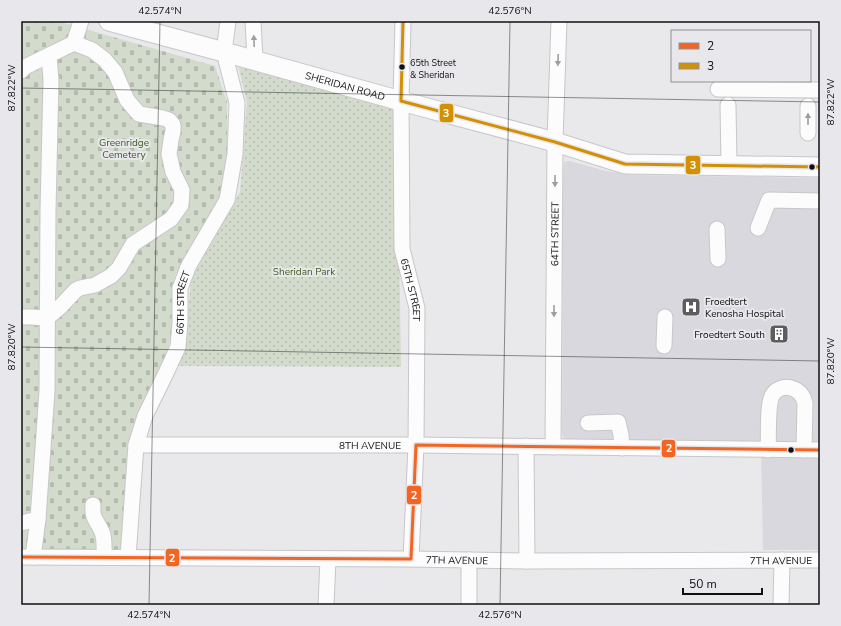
<svg xmlns="http://www.w3.org/2000/svg" width="841" height="626" viewBox="0 0 841 626" font-family="'Nunito Sans',sans-serif">
  <defs>
    <pattern id="grass-dots" width="8" height="8" patternUnits="userSpaceOnUse"><rect width="8" height="8" fill="#d2dbcc"/><path d="M2 2h.1M6 6h.1" fill="none" stroke="#b3bbae" stroke-width="1.8" stroke-linecap="round"/></pattern>
    <pattern id="cemetery-stones" width="16" height="16" patternUnits="userSpaceOnUse"><rect width="16" height="16" fill="#d2dbcc"/><path d="M2 7V4a2 2 0 0 1 4 0v3zM10 15v-3a2 2 0 0 1 4 0v3z" fill="#b3bbae"/></pattern>
  </defs>
  <rect width="100%" height="100%" fill="#e9e8eb"/>
  <path fill="#dad8df" d="M567 161H570L606 171 634 175 820 178V550H763L761 444 566 439 563 437 562 433 563 181 564 162Z"/>
  <path fill="url(#grass-dots)" d="M238 65 397 107 401 367 176 366 186 338 191 279 240 192 247 102Z"/>
  <path fill="url(#cemetery-stones)" d="M21 21H57L215 66 227 102V155L221 194 175 276 173 324 166 360 129 439 122 549H21Z"/>
  <g fill="none" stroke-linecap="round" stroke-linejoin="round">
    <g stroke="#c7c6c8" stroke-width="17">
      <g id="minor">
        <path d="M253 21 255 60"/>
        <path id="s1" d="M403 21 401 101 402 249 417 308 416 445 411 559"/>
        <path d="M74 43 81 21"/>
        <path d="M21 71 25 67 45 57 74 43 92 50 105 60 115 72 127 100 139 114 163 118 169 120 173 125V131L171 140 169 154 173 172 182 190 181 205 171 219 133 244 119 268 111 276 95 285 80 288 76 290 60 307 47 318 31 317H21"/>
        <path d="M718 89 820 90"/>
        <path d="M728 105 729 165"/>
        <path d="M808 133V106"/>
        <path d="M758 228 769 200 820 201"/>
        <path d="M717 229 718 259"/>
        <path d="M664 346 665 317"/>
        <path d="M588 423 618 422 621 435 622 448"/>
        <path id="s2" d="M136 445H416L820 450"/>
        <path d="M526 446 527 561"/>
        <path id="s3" d="M553 447 555 142 559 21"/>
        <path d="M768 450C769 437 767 406 772 396 775 389 784 386 791 388 799 390 803 395 805 403L804 450"/>
        <path d="M93 505C92 520 97 520 102 532 105 539 104 549 104 557"/>
        <path d="M21 523 38 519"/>
        <path id="s4" d="M21 557 411 559 527 561 820 560"/>
        <path d="M33 557 38 519 47 391 48 210 51 80 49 56"/>
        <path id="s5" d="M128 557 136 445 145 416 166 373 178 347 180 322V288L189 265 227 200 235 154 237 103 224 52 228 21"/>
        <path d="M326 605 328 559"/>
        <path d="M469 605V560"/>
        <path d="M781 605 782 560"/>
      </g>
    </g>
    <g stroke="#c7c6c8" stroke-width="21">
      <g id="major">
        <path id="s6" d="M109 21 224 52 401 101 555 142 625 164 820 167"/>
      </g>
    </g>
    <use href="#minor" stroke="#fcfcfc" stroke-width="15"/>
    <use href="#major" stroke="#fcfcfc" stroke-width="19"/>
    <g stroke="#e8e7ec" stroke-width="6">
      <path id="bus-1" d="M21 557 411 559 416 445 820 450"/>
    </g>
    <g stroke="#e8e7ec" stroke-width="6">
      <path id="bus-2" d="M403 21 401 101 555 142 625 164 820 167"/>
    </g>
    <use href="#bus-1" stroke="#f26522" stroke-width="3"/>
    <use href="#bus-2" stroke="#d49003" stroke-width="3"/>
  </g>
  <defs><path id="oneway-solid" d="M-6-.8H1V-3.2L6.5 0L1 3.2V.8H-6Z"/></defs>
  <g fill="#9e9e9e">
    <use href="#oneway-solid" transform="translate(254 41) rotate(-92)"/>
    <use href="#oneway-solid" transform="translate(558 60) rotate(92)"/>
    <use href="#oneway-solid" transform="translate(808 119) rotate(-90)"/>
    <use href="#oneway-solid" transform="translate(555 181) rotate(90)"/>
    <use href="#oneway-solid" transform="translate(554 311) rotate(90)"/>
  </g>
  <path fill="none" stroke="#111112" stroke-width="1" stroke-opacity="0.45" d="M21 88 820 102M21 347 820 361M149 605 160 21M500 605 510 21"/>
  <defs>
    <g id="hospital-square" transform="scale(1)"><rect x="-9" y="-9" width="18" height="18" rx="4" fill="#5d5c5e" stroke="#e8e7ec"/><path d="M-5-5h3v3.5h4V-5h3V5h-3V1.5h-4V5h-3Z" fill="#fff"/></g>
    <g id="building-square" transform="scale(1)"><rect x="-9" y="-9" width="18" height="18" rx="4" fill="#5d5c5e" stroke="#e8e7ec"/><path d="M-4-6H4V6H1V3H-1V6H-4ZM-2.5-4.3h1.7v1.8h-1.7ZM.8-4.3h1.7v1.8H.8ZM-2.5-1h1.7V.8h-1.7ZM.8-1h1.7V.8H.8Z" fill="#fff"/></g>
  </defs>
  <g fill-rule="evenodd">
    <use href="#hospital-square" x="691" y="307"/>
    <use href="#building-square" x="779" y="334"/>
  </g>
  <g fill="#111112" stroke="#e8e7ec" stroke-width="1.5">
    <circle cx="402" cy="67" r="3.5"/>
    <circle cx="812" cy="167" r="3.5"/>
    <circle cx="791" cy="450" r="3.5"/>
  </g>
  <g text-anchor="middle" stroke-width="4" stroke-linejoin="round" paint-order="stroke">
    <g font-size="9" fill="#111112" stroke="#e8e7ec" text-anchor="start">
      <text x="410" y="66">65th Street<tspan x="410" dy="12">&amp; Sheridan</tspan></text>
    </g>
    <g font-size="10" fill="#111112" stroke="#e8e7ec">
      <text dy="4" stroke="none"><textPath href="#s6" startOffset="245">SHERIDAN ROAD</textPath></text>
      <text dy="4" stroke="none"><textPath href="#s3" startOffset="213">64TH STREET</textPath></text>
      <text dy="4" stroke="none"><textPath href="#s1" startOffset="270">65TH STREET</textPath></text>
      <text dy="4" stroke="none"><textPath href="#s5" startOffset="264">66TH STREET</textPath></text>
      <text dy="4" stroke="none"><textPath href="#s2" startOffset="234">8TH AVENUE</textPath></text>
      <text dy="4" stroke="none"><textPath href="#s4" startOffset="436">7TH AVENUE</textPath></text>
      <text dy="4" stroke="none"><textPath href="#s4" startOffset="760">7TH AVENUE</textPath></text>
    </g>
    <g font-size="10" fill="#405e20" stroke="#e8e7ec">
      <text x="124" y="146">Greenridge<tspan x="124" dy="12">Cemetery</tspan></text>
      <text x="304" y="275">Sheridan Park</text>
    </g>
    <g font-size="10" fill="#111112" stroke="#e8e7ec" text-anchor="start">
      <text x="705" y="305">Froedtert<tspan x="705" dy="12">Kenosha Hospital</tspan></text>
      <text x="765" y="338" text-anchor="end">Froedtert South</text>
    </g>
  </g>
  <g stroke="#e8e7ec" stroke-width="1.5">
    <rect x="439" y="103" width="15" height="20" rx="4" fill="#d49003"/>
    <rect x="685" y="155" width="16" height="20" rx="4" fill="#d49003"/>
    <rect x="661" y="439" width="15" height="19" rx="4" fill="#f26522"/>
    <rect x="406" y="485" width="16" height="20" rx="4" fill="#f26522"/>
    <rect x="165" y="548" width="15" height="19" rx="4" fill="#f26522"/>
  </g>
  <g font-size="11" text-anchor="middle" font-weight="bold" fill="#fff">
    <text x="446" y="117">3</text>
    <text x="693" y="169">3</text>
    <text x="669" y="452">2</text>
    <text x="414" y="499">2</text>
    <text x="172" y="562">2</text>
  </g>
  <rect width="841" height="626" fill="none" stroke="#e8e7ec" stroke-width="44"/>
  <rect x="671" y="30" width="140" height="52" fill="#e8e7ec" stroke="#929195"/>
  <rect x="679" y="43" width="20" height="6" fill="#f26522" stroke="#929195"/>
  <text x="707" y="50" font-size="12" fill="#111112">2</text>
  <rect x="679" y="63" width="20" height="6" fill="#d49003" stroke="#929195"/>
  <text x="707" y="70" font-size="12" fill="#111112">3</text>
  <path d="M683 588v6h79v-6" fill="none" stroke="#111112" stroke-width="2"/>
  <text x="689" y="588" font-size="12" fill="#111112" stroke="#e8e7ec" stroke-width="3" paint-order="stroke">50 m</text>
  <rect x="22" y="22" width="797" height="582" fill="none" stroke="#111112" stroke-width="1.5"/>
  <g font-size="10" text-anchor="middle" fill="#111112">
    <text x="160" y="14">42.574°N</text>
    <text x="510" y="14">42.576°N</text>
    <text transform="translate(11 88) rotate(-90)" y="4">87.822°W</text>
    <text transform="translate(830 102) rotate(-90)" y="4">87.822°W</text>
    <text transform="translate(11 347) rotate(-90)" y="4">87.820°W</text>
    <text transform="translate(830 361) rotate(-90)" y="4">87.820°W</text>
    <text x="149" y="618">42.574°N</text>
    <text x="500" y="618">42.576°N</text>
  </g>
</svg>
